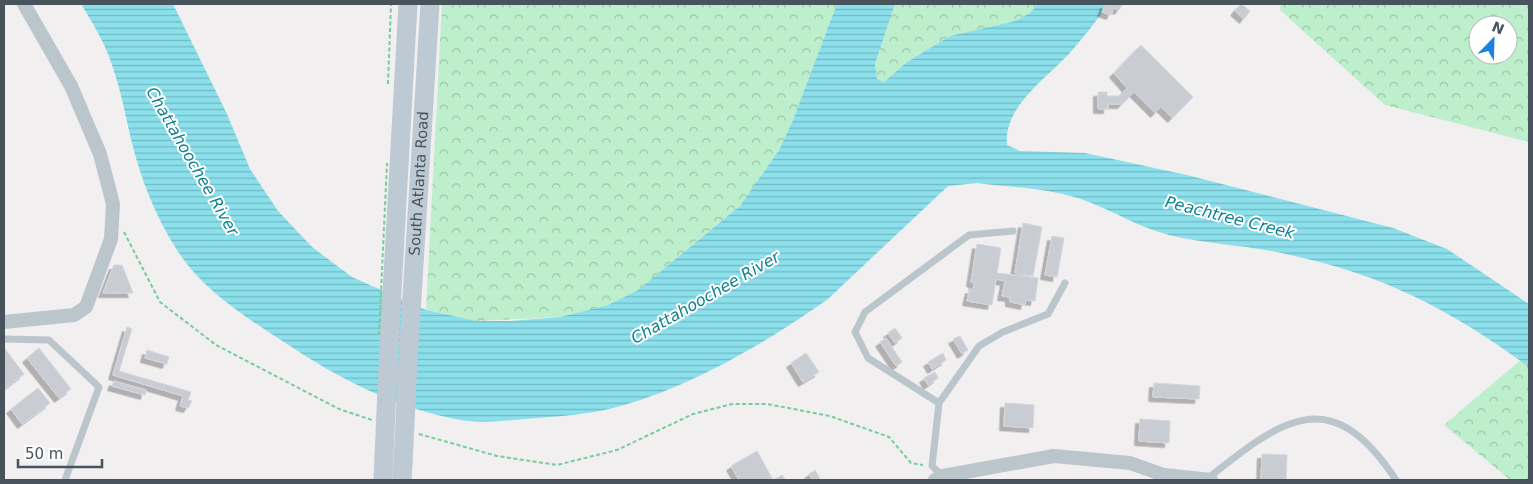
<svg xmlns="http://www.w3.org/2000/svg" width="1533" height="484" viewBox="0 0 1533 484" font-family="'DejaVu Sans',sans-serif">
  <defs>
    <pattern id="forest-crowns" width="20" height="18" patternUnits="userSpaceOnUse" patternTransform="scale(1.25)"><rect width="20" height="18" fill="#beefcc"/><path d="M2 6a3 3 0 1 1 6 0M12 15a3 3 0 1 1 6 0" fill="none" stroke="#9cc4a9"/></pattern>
    <pattern id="water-rules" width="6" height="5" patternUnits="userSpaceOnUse" patternTransform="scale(1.25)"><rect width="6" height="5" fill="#8be0eb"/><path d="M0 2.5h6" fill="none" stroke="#73b8c2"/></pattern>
    <filter id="shadow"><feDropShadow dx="-4.5" dy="4.5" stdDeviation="0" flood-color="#0004"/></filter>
  </defs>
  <rect width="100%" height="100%" fill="#f1efef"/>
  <path fill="url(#forest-crowns)" fill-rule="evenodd" d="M442 4H837L793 120 779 150 740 206 638 290 608 305 560 317 477 321 426 310Z
    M895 4H1038L1030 13 1015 21 950 36 907 62 884 82 877 79 875 64Z
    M1281 4H1529V142L1385 105 1280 10ZM1478 25H1508V55H1478Z
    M1529 353V480H1510L1444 425Z"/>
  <path fill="url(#water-rules)" d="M81 4H173L227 114 250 169 278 211 312 247 352 277 426 310 477 321H511L560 317 608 305 638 290 740 206 779 150 793 120 837 4H895L875 64 877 79 884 82 907 62 950 36 1015 21 1030 13 1038 4H1108C1096 22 1082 39 1068 55 1045 79 1003 108 1007 145L1020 151 1085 153 1187 175 1393 228 1447 249 1529 304V367C1448 308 1380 273 1281 253 1244 245 1205 244 1169 235 1137 227 1109 208 1078 198 1046 188 1010 187 977 183L948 186 828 299C767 342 696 384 624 405 592 415 558 416 525 419 501 421 479 424 455 419 394 407 338 378 287 344 247 318 203 291 177 250 156 218 140 177 131 139 125 113 120 87 111 62 104 41 92 22 81 4Z"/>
  <path fill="#c9ccd2" stroke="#d3d6da" filter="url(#shadow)" d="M1105 4H1123L1119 10 1114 8 1111 15 1102 12Z
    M1241 4 1250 11 1244 19 1235 11Z
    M1141 45 1193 97 1172 118 1161 107 1155 113 1134 92 1122 104H1108V109H1098V92H1107V96H1119L1127 88 1114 73Z
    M1023 223 1042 227 1033 276 1015 273Z
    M1052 236 1064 238 1057 277 1045 275Z
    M977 244 1001 248 997 273 1038 278 1035 301 1026 300 1025 305 1010 302V297L1002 296 1005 281 996 279 992 305 967 301 970 289 973 290 974 283 971 282Z
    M114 265H122L133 293H103Z
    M127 327 132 329 119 371 191 392 188 400 192 401 188 408 180 406 183 396 113 375Z
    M895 328 902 338 895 343 888 333Z
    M960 336 968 350 962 354 953 339Z
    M886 338 902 362 896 366 880 342Z
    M39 348 71 389 59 398 27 358Z
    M5 349 24 374 4 389V350Z
    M147 350 169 357 167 364 145 358Z
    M806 353 819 372 803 382 791 363Z
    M943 353 946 360 932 369 928 362Z
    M935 372 938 378 928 385 924 378Z
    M114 381 146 390 145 395 112 386Z
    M1154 383 1200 386 1199 399 1153 397Z
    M38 388 50 403 22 424 11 409Z
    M1005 403 1034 405 1033 428 1004 426Z
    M1140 419 1170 421 1169 443 1139 441Z
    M757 451 773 480 782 475 786 480H739L731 466Z
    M1262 454 1287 455 1286 480H1261Z
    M815 470 820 479 818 480H813L809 474Z"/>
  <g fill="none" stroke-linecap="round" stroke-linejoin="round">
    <path stroke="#76cc9a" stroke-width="2" stroke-dasharray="4 2.5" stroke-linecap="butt" d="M388 84 391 4
      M124 232 160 302 216 345 339 409 372 420
      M419 434 497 456 557 465 617 450 693 414 732 404H767L830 416 889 437 911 463 923 465"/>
    <path stroke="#bbc5cc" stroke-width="7" d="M4 339 49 340 99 387 65 480
      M939 403 868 358 855 332 865 312 969 235 1013 231
      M943 476 932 466 939 403 979 346 1003 332 1048 314 1065 283
      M1207 479C1282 419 1331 381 1396 480"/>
    <path stroke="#bbc5cc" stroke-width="14" d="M4 322 74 315 86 307 111 239 113 204 100 154 71 86 24 4
      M935 480 943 476 1054 456 1130 463 1164 475 1211 480"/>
    <g stroke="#bdc9d3" stroke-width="19">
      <path d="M389 346 408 4"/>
      <path id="s1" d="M408 362 430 4"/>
      <path d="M383 480 384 456"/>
      <path d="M402 480 403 463"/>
    </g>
    <path stroke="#76cc9a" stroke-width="2" stroke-dasharray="4 2.5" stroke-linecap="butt" d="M379 335 387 163"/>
    <path stroke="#bdc9d3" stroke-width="19" d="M384 456 389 346
      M403 463 408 362"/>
  </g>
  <g text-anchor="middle" stroke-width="4" stroke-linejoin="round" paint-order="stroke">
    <g font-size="15" fill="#47545c" stroke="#fff">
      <text dy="5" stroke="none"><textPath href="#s1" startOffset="179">South Atlanta Road</textPath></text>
    </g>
    <g font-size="16" font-style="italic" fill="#0e8292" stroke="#fff">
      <text transform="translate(193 161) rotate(60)" y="6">Chattahoochee River</text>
      <text transform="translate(1230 217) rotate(14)" y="6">Peachtree Creek</text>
      <text transform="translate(705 297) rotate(-30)" y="6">Chattahoochee River</text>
    </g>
  </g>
  <rect width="1533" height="484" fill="none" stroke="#47545c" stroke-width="10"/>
  <g transform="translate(1493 40) rotate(23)"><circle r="24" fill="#ffffff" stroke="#b5bbbe"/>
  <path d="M0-4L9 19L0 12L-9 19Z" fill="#1a82e0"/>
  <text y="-8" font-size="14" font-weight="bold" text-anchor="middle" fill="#47545c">N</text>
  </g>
  <path d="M18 459v8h84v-8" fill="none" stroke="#47545c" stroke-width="2.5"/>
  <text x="25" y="459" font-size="15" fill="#47545c" stroke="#ffffff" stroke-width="4" paint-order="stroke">50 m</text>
</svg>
